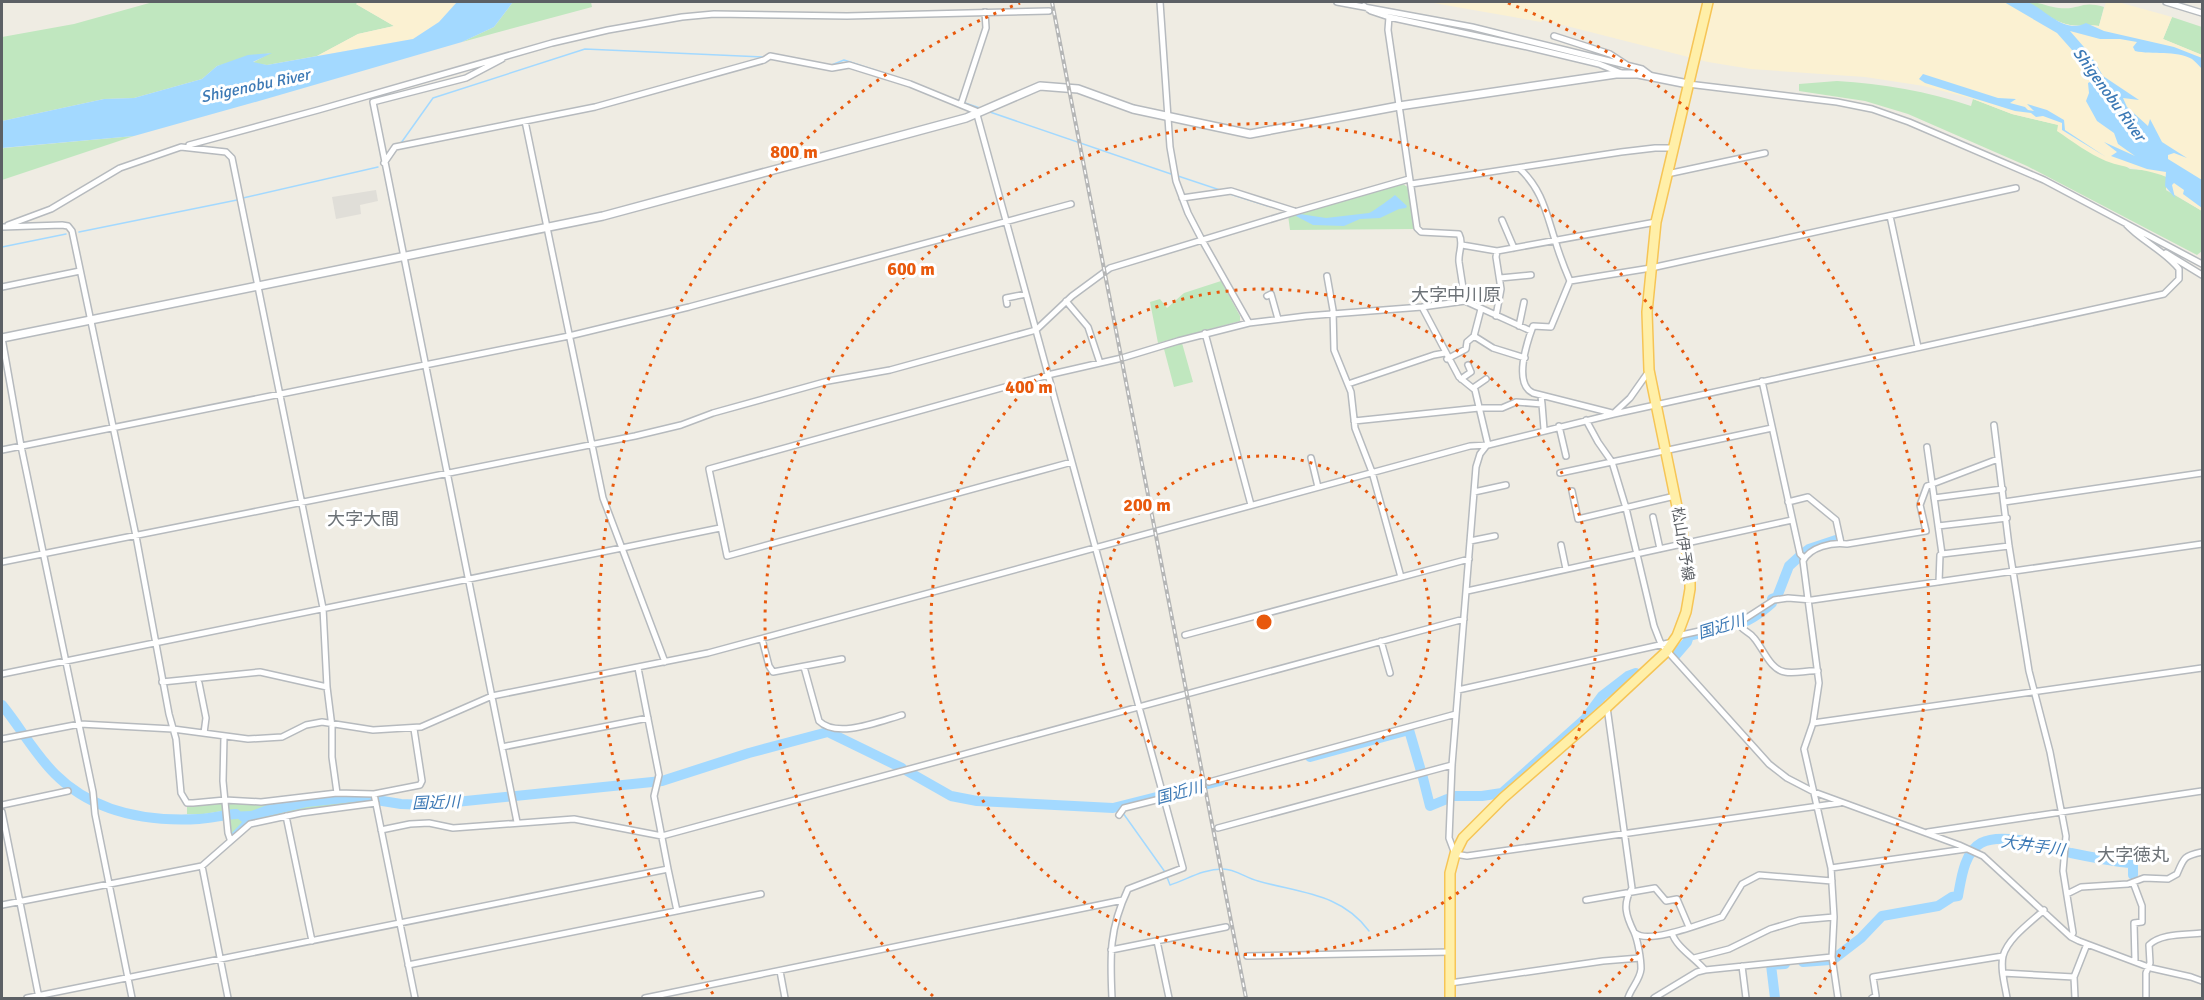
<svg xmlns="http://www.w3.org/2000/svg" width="2204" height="1000" viewBox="0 0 2204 1000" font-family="Signika,'Noto Sans JP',sans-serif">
  <rect width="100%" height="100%" fill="#efece3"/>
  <path fill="#e0ded8" d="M376 190 378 201 360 205 361 214 336 219 332 197Z"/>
  <path fill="#c0e7bf" d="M153 2H359L356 4 394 26 358 34 317 56 267 65 252 63 270 53 217 66 202 79 134 98 104 99 2 121V37L74 24Z
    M513 2H591L592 7 462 42 494 27Z
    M2027 2C2038 1 2048 7 2059 8 2081 10 2081 0 2104 7L2099 26C2088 24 2080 27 2070 25 2054 22 2040 10 2027 2Z
    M2172 17 2202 27V55L2163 39Z
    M1837 81C1883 84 1927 91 1971 106L1973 99 2012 114 2059 125 2130 169 2154 171 2170 178 2166 190 2202 211V251L2197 255 2027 166 1908 114 1865 101 1799 91V84Z
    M134 136 2 180V149L4 148Z
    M1403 184 1409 188 1414 229 1290 230 1288 215Z
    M1221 281 1240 316V321L1158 343 1150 302 1160 299 1167 308 1184 293Z
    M1182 343 1193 382 1174 387 1164 349Z
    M369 796 374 802 249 824 232 837 228 810 204 814H187V805Z"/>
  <path fill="#fbf1d2" d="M359 2H457L439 22 413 39 317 56 358 34 394 26 356 4Z
    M1428 2H2027C2040 10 2054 22 2070 25 2080 27 2088 24 2099 26L2106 2H2118L2172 17 2163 39 2202 55V211L2166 189 2169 178C2149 169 2127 169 2106 161 2089 154 2072 141 2057 131L2058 125 2012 114 1973 99 1924 86 1865 77 1751 69 1708 62 1543 20 1541 22Z"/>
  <path fill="#a3d9ff" d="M457 2H513L494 27 462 42 259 101 134 136 2 148V121L104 99 134 98 202 79 217 66 248 55 272 53 253 62 267 65 413 39 439 22Z
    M2004 2C2011 1 2022 0 2028 2 2046 10 2064 34 2086 23L2104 31 2174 47 2202 58V69C2199 66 2196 62 2192 59 2176 50 2152 55 2135 51L2133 47 2137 42 2120 39H2100L2070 31 2090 54 2103 76 2139 100 2123 98 2127 107 2148 126 2150 119 2162 142 2187 158 2174 153 2168 155V159L2202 180V208L2183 194 2184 190 2174 183 2172 185 2175 198 2165 186 2166 172 2147 169 2111 156 2117 152 2104 142 2135 156 2118 144 2114 133 2097 121 2086 101 2089 93 2088 83 2092 81 2095 76 2057 33Z
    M1923 74 1998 98 2016 99 2010 103 2025 107 2028 110 2034 111 2027 104 2047 110 2064 120 2065 130 2106 157 2062 130V123L2043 116 2036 117 2031 113 2015 111 1925 83 1919 79Z
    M1395 195 1407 206 1406 208 1399 209 1380 218 1360 219 1344 226 1313 225 1294 215 1300 214 1326 218 1369 213C1371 213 1393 197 1395 195Z
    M338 795 369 796 373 797V800L307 807 260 818 249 822 232 837 230 835 242 822 236 817 228 815V812L251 811 267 805Z"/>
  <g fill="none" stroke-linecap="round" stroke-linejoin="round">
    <path stroke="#a3d9ff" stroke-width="1.5" d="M829 66 844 60 899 78
      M951 98 960 101
      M965 103 980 108
      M987 111 1171 174
      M401 143 433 98 585 49 763 57
      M1178 176 1220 190
      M1230 194 1268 206
      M243 198 378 167
      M79 232 237 200
      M2 247 66 234
      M1123 813 1165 872
      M1167 877 1170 885C1188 879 1203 869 1223 869 1235 869 1246 878 1258 881 1300 893 1341 893 1369 931"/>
    <path stroke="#a3d9ff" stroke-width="10" d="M1801 555 1809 549 1839 539
      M1772 599 1777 597 1789 566 1800 556
      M1735 625C1749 622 1762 612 1772 603
      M1675 656 1687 642 1689 636 1702 633
      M2 705C20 727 34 753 55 774 93 812 146 822 199 819 212 818 224 815 236 814
      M1310 757 1409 730 1421 771
      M907 771 951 796 977 801 1113 808 1220 781
      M1422 774 1430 806 1447 799
      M1454 796H1482L1502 793 1585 719 1602 696 1628 676 1636 673
      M364 798 401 804 426 805 662 781 749 753 824 733 828 732 902 768
      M1835 958 1861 938 1882 916 1938 906 1952 897 1958 896C1961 880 1964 852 1981 843 2004 831 2047 847 2071 853 2090 857 2111 861 2130 863L2133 865V875
      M1803 962 1830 960
      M1775 998 1771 965 1785 964"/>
    <g stroke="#b6babe" stroke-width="8">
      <path id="minor" d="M1160 2 1170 147 1176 181 1188 213 1202 240 1249 323
        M1337 2 1472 27 1642 69 1650 75
        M2166 2 2202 13
        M1364 6 1371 11 1389 17 1388 30 1417 228 1421 232 1459 234C1464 244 1458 252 1459 262 1461 275 1463 288 1465 301
        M1389 17 1523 46 1599 64 1621 73
        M1554 36 1610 54 1627 65
        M502 59 466 78 373 102 517 822
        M1688 84 1837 102 1872 109 1909 122 2044 180 2202 264
        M961 104 986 28 985 12
        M525 121 603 498 665 662
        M189 145 318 110 552 43 608 30 682 17 714 14 847 16 1049 11
        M384 163 395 147 595 107 764 60 770 56 832 68 849 65 910 84 976 111 1183 868 1128 889C1109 929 1110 956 1112 998
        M1519 168C1542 189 1546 212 1555 240 1559 254 1564 267 1570 281L1551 327 1533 326C1527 342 1513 384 1533 393L1612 413
        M1667 174 1765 153
        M1411 184 1621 152 1655 148H1673
        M1182 198 1231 191 1294 211
        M1890 216 1918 347
        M1502 220 1514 248
        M8 225 51 209 120 168 181 147 226 152 232 158 323 608 327 687 332 727V757L337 793
        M2 227 62 225 68 226 72 231 136 536 169 714 176 739 181 793 187 803H193L225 800 261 802 337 793 374 794 415 998
        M1462 245 1497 251 1496 257 1501 289 1496 316
        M1497 251 1656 222
        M2166 253 2202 275
        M1327 276 1333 310 1334 350 1351 392 1355 428 1372 472 1401 577
        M1500 278 1531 275
        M1570 281 1651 268 2016 188
        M2 287 80 271
        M1267 296 1271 294 1278 319
        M1066 301 1088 327 1100 363
        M1007 304 1006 298 1026 294
        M1422 307 1459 377 1475 390 1488 445
        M1481 309 1474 336 1493 348 1525 358
        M1519 326 1524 302
        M1205 333 1251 505
        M2 338 21 446 93 792 95 814 132 998
        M1447 359 1466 349 1467 342 1474 336
        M1461 379 1471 372 1468 365
        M1762 381 1800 554 1804 558
        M1348 384 1434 355 1445 353
        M1473 388 1486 379
        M1542 404 1544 429
        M1615 412 1630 398 1649 371
        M1586 420 1598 442 1612 462 1626 508 1654 626 1661 644 1769 764 1787 778 1814 792 1959 845 1983 856 2071 937 2079 941 2151 968 2191 977 2202 981
        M1354 421 1479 408H1502L1516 402 1542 404 1541 396
        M1994 425 2009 546 2029 671 2050 752 2066 836 2063 871 2073 933 2071 937
        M1559 426 1566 456
        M1487 445 1480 454 1476 467 1452 765 1449 838 1455 854 1467 856 1840 803
        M1927 447 1942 554 1940 555 1939 582
        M2 450 569 336 689 307 1071 204
        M1311 458 1318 487
        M1072 462 727 556 709 469 1052 374 1122 358 1178 341 1249 323 1306 316 1422 307 1465 301 1531 331
        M1560 473 1772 428
        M1572 491 1578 519 1675 496
        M1474 492 1506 485
        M1934 498 2003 489
        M1788 502 1808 497 1836 520 1841 543
        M2004 502 2202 473
        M1653 517 1660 549
        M1938 526 2007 518
        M1470 541 1495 536
        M1561 545 1566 569
        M1942 554 2009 546
        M2 562 635 436 681 425 713 413 828 381 890 370 1036 330 1072 296 1110 268 1298 211 1409 179
        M1467 591 1792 520
        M1738 622C1741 631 1749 631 1754 638 1763 648 1770 670 1785 672 1796 674 1807 670 1818 671
        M1185 635 1469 559
        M1677 636 1740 622 1774 600 1788 598 1812 600 2202 544
        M762 639 769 666 773 672 842 659
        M1381 641 1390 673
        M804 667 819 721C837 739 880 721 902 715
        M2 674 720 528
        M162 682 260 672 327 687
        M199 683 206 718 204 733
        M1458 690 1673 642
        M1607 707 1632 888C1622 904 1626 916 1634 932 1638 941 1641 959 1641 969 1640 980 1631 988 1628 998
        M1813 723 2202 668
        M224 737 223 781 228 833 230 839
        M2 739 80 724 173 729 248 739 282 737 306 725 322 722 373 730 421 727 492 696 708 653 1470 446 1488 445 1614 414 2164 294 2179 279V269C2164 250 2141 241 2125 223
        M502 747 648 718
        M1209 782 1456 714
        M374 794 420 785 422 781 414 729
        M2 805 68 791
        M2 812 39 998
        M1119 815 1124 808 1164 798
        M286 816 312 941
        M1218 828 1452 765
        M381 830 410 824 429 823 453 828 574 819 662 836 1464 619
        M1928 832 2202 791
        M202 866 228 998
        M1831 868 1966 849
        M668 869 677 911
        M2133 882 2142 906V922L2134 923 2135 961
        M2067 894 2081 887 2128 884 2144 878 2168 879 2177 874C2184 857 2184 856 2202 852
        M1586 900 1655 888 1666 901 1677 899 1689 927
        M2 905 202 866 250 824 301 813 376 803
        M1635 933C1649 945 1705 922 1722 917L1742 884 1759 875 1832 881
        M1672 933C1676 947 1695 958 1705 970
        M1157 941 1169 998
        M1111 950 1226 927
        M1247 956 1450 952
        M1694 958 1729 949 1770 929 1800 920 1834 917
        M408 965 761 894
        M1742 966 1746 998
        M780 971 785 998
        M2003 973 2074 977
        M1450 983 1603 961 1640 958
        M27 998 668 869 654 796 659 775 638 668
        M645 998 1123 900
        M1654 998 1697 972 1705 970 1832 957
        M1838 998 1832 957 1834 917 1831 868 1804 749 1813 723 1819 683 1803 561C1810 547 1832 542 1847 544L1926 531 1920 505 1927 486 1998 459
        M1872 998 1876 996 1873 977 2003 956
        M2007 998C2005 985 2000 969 2003 956 2008 938 2031 922 2044 910
        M2075 998 2074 977 2087 944
        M2146 998V973L2150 963 2149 945C2161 933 2186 935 2202 933"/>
    </g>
    <g stroke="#b6babe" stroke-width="10">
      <path id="tertiary" d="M2 338 603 216 966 118 1040 86 1078 89 1133 109 1250 134 1399 106 1616 74H1638L1688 84"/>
    </g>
    <g stroke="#f6c556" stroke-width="12">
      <path id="primary" d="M1450 998V873L1455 854 1463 838 1503 798 1607 707 1666 652 1677 636 1686 612 1690 589V570L1649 370 1647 312 1656 222 1708 2"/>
    </g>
    <use href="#minor" stroke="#fff" stroke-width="5"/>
    <use href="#tertiary" stroke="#fff" stroke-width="7"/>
    <use href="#primary" stroke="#ffefa8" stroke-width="9"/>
    <g stroke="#b5b6b6" stroke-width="4">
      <path id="rail" d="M1052 2 1246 998"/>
    </g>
    <use href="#rail" stroke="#fff" stroke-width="1.5" stroke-dasharray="4.5" stroke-linecap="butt"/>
  </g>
  <g fill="none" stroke="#e8590c" stroke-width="3" stroke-dasharray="3 6">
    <circle cx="1264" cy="622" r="166"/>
    <circle cx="1264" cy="622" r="333"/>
    <path d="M933 996A499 499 0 1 1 1595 996"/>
    <path d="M713 994A665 665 0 0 1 1020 3M1508 3A665 665 0 0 1 1815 994"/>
  </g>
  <g text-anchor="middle" stroke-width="6" stroke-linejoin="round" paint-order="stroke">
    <g font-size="15" fill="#5c6065" stroke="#fff">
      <text transform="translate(1683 544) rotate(81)" y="5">松山伊予線</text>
    </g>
    <g font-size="16" font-style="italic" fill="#3c79b5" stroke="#fff">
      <text transform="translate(255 85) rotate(-12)" y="6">Shigenobu River</text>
      <text transform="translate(2110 94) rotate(54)" y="6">Shigenobu River</text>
      <text transform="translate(1721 626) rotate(-17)" y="6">国近川</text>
      <text transform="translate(1179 792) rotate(-15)" y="6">国近川</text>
      <text transform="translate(436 802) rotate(-2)" y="6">国近川</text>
      <text transform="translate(2033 845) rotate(8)" y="6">大井手川</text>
    </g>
    <g font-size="18" fill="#6c7277" stroke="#fff">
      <text x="1456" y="301">大字中川原</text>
      <text x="363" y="525">大字大間</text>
      <text x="2133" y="861">大字徳丸</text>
    </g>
  </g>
  <circle cx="1264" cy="622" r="9" fill="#e8590c" stroke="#fff" stroke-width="3"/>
  <g font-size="18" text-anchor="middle" font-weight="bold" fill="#e8590c" stroke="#fff" stroke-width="6" stroke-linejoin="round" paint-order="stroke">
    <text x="794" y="158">800 m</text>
    <text x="911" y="275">600 m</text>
    <text x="1029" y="393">400 m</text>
    <text x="1147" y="511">200 m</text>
  </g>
  <rect width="2204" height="1000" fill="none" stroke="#5c6065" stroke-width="6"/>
</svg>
